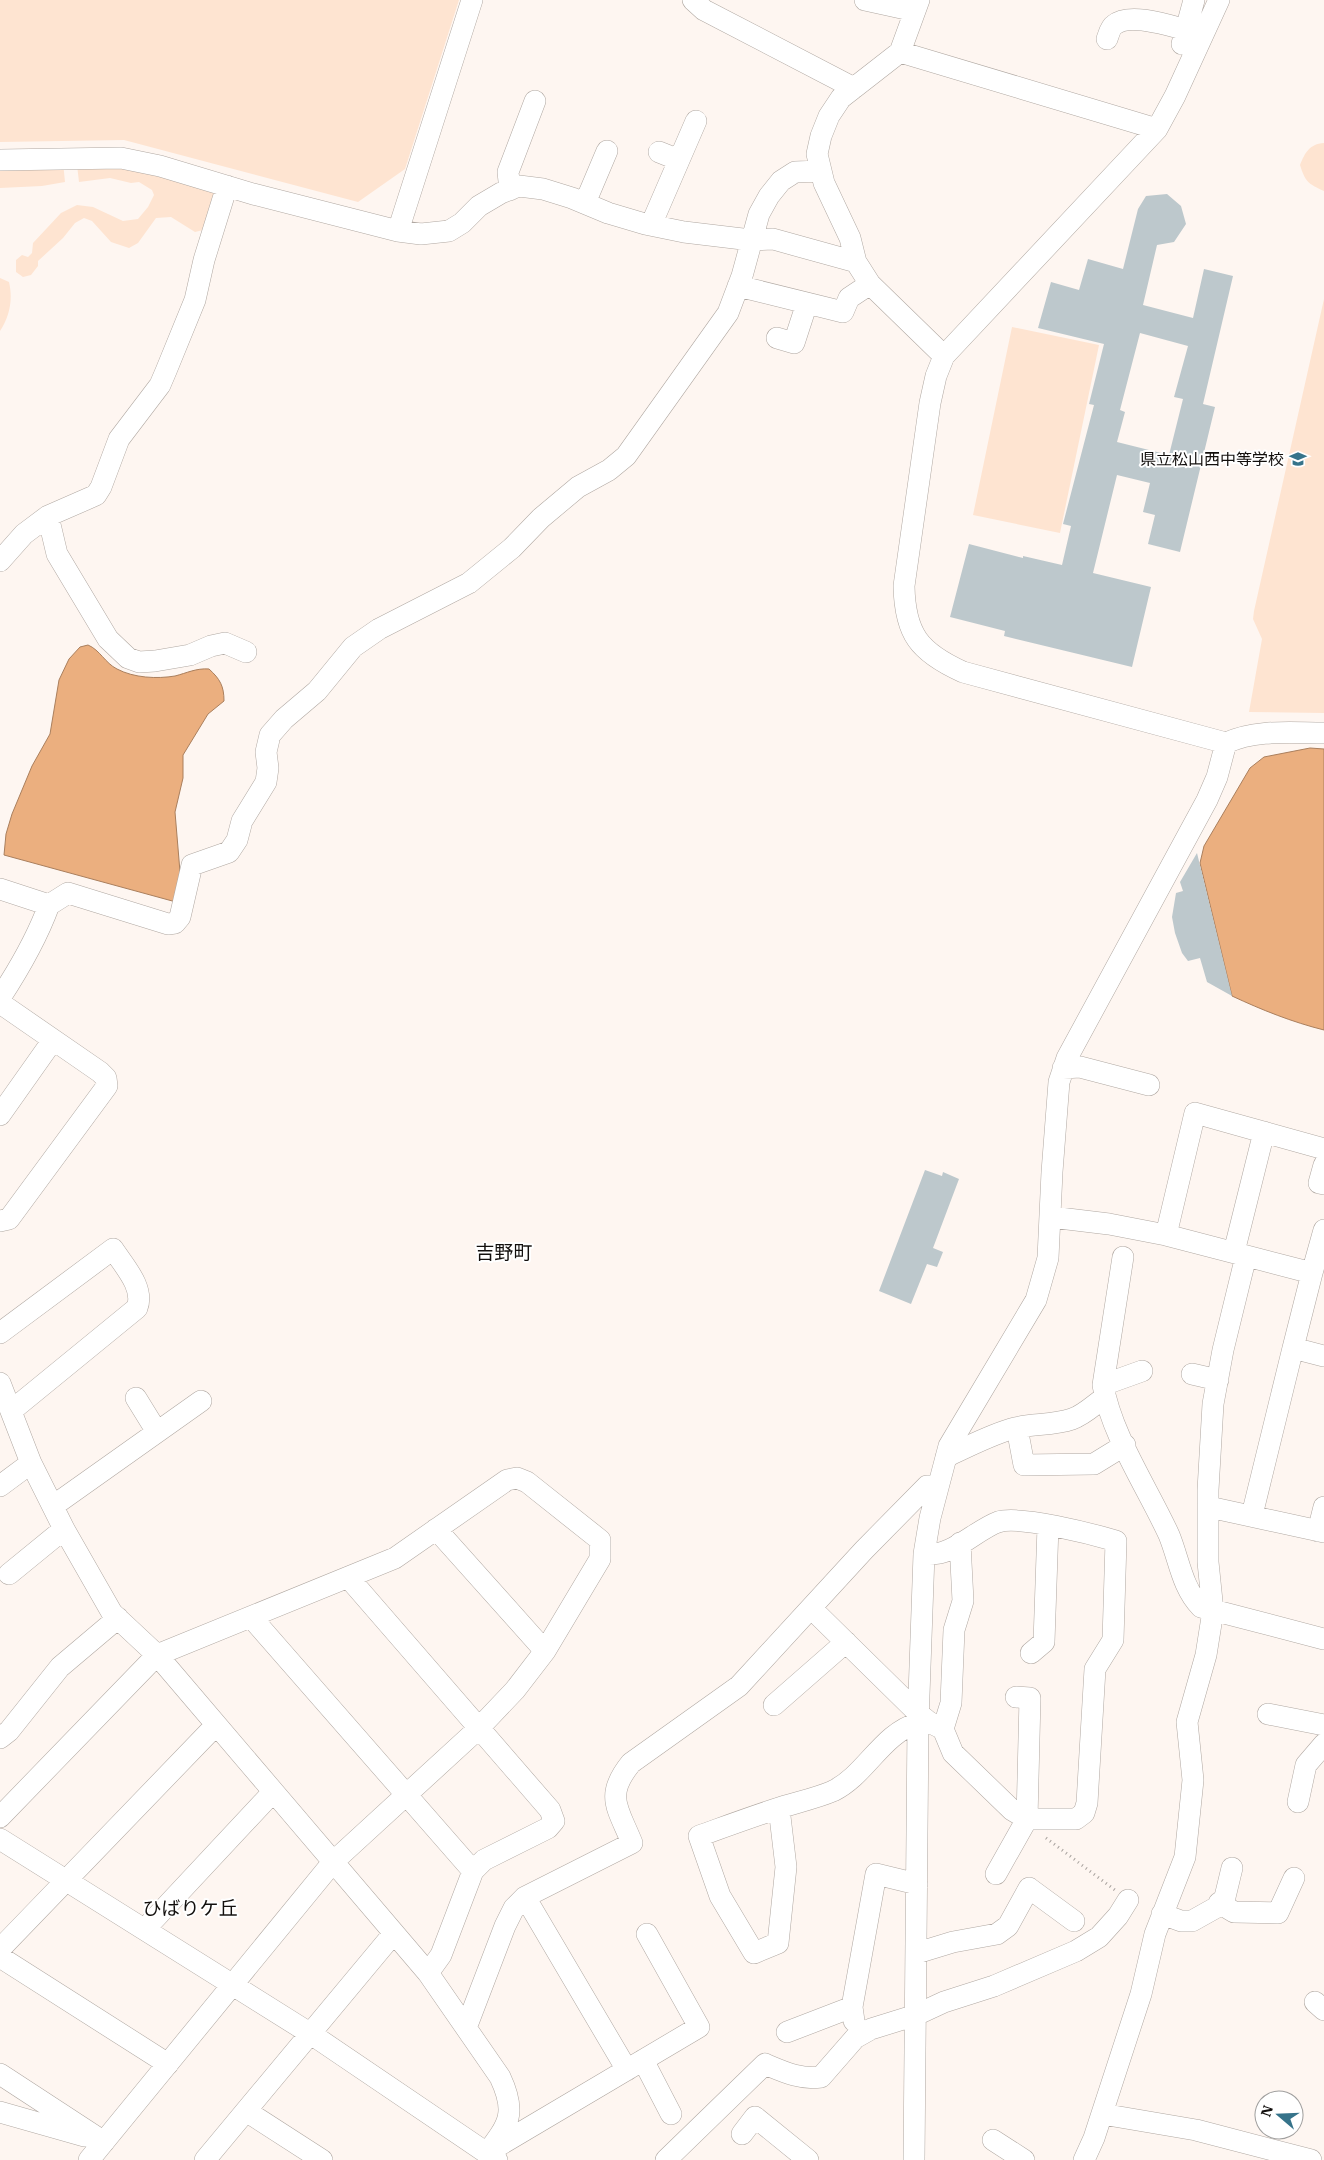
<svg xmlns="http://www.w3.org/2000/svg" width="1324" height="2160" viewBox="0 0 1324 2160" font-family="'IBM Plex Serif','Noto Sans JP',serif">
  <rect width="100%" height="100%" fill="#fef6f1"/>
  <path fill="#fee4d1" d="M0 0H459L405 169 358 202 124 140 0 142Z
    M1324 143V191C1308 184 1305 181 1300 165 1305 153 1309 144 1324 143Z
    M0 162H63L65 182 42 186 0 188Z
    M121 162 217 190 203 230 195 232 171 217 156 218 138 243 129 248 111 242 92 221 84 218 75 223 63 238 38 261V266L31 275 23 277 16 272V260L22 255 28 257 32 253 33 243 61 213 77 205 93 207 123 221 138 219 148 207 154 195 152 190 139 182 131 183 110 178 79 182 77 165Z
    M0 278 9 282C13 299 10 316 0 331Z
    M1324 299V713L1249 712 1262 639 1253 619 1254 611Z
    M1012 327 1099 345 1060 533 973 515Z"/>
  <path fill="#ebaf7f" stroke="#aa7f5d" d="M88 645C100 650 105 663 117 669 134 678 157 679 175 676 187 673 196 668 209 669 220 679 224 686 224 701L208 714 183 755V778L175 812 180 872 176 902 4 855 6 834 12 814 32 766 50 734 59 680 69 659 80 647Z
    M1310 748 1324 749V1030C1292 1022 1262 1010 1232 996L1200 863 1204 846 1250 768 1264 757Z"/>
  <path fill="#bdc8cc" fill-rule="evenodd" d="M1167 194 1181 206 1186 224 1174 242 1157 245 1143 305 1193 318 1204 269 1233 276 1203 404 1215 407 1180 552 1148 544 1155 515 1143 512 1150 483 1117 475 1093 573 1151 587 1132 667 1004 636 1005 631 950 617 969 544 1023 558V556L1062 565 1071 526 1063 524 1094 405 1089 404 1104 344 1038 328 1051 282 1079 290 1088 259 1123 269 1138 209 1146 196ZM1140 333 1188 346 1174 397 1183 399 1169 455 1117 442 1125 412 1120 410Z
    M1197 853 1232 996 1207 982 1200 958 1188 961 1182 953 1175 933 1172 917 1176 893 1183 891 1180 882Z
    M925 1170 942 1176 943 1172 959 1179 933 1248 943 1252 937 1267 927 1264 911 1304 879 1291Z"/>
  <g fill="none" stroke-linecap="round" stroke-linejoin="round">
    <g stroke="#b0a8a2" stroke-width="22">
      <path id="minor" d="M693 0 704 10 854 88
        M865 0 915 11
        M919 0 900 52 841 98 829 116 821 136 817 154 824 183 850 238 856 262 870 284 944 356
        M1219 0 1175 96 1157 129 944 356 936 376 930 403 904 586C905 634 919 652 963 672L1226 743C1256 729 1291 733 1324 733
        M1107 39C1109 34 1110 28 1114 25 1129 12 1168 25 1186 30
        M1182 44 1194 0
        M900 52 1157 129
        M659 152 679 160
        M0 160 121 158 160 166 253 194 398 231 421 234 449 231 462 223 479 206 501 193 519 186 543 189 572 198 608 213 645 224 684 232 751 240 773 239 856 262
        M510 190 508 172 535 101
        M585 203 607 151
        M651 225 696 121
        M398 231 472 0
        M738 286 843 312 849 298 870 284
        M777 338 794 343 807 303
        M48 516 57 554 108 639 128 658 139 662 155 661 190 655 211 646 225 643 246 652
        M0 561 24 534 48 516 96 495 101 487 119 439 160 385 166 371 195 300 204 260 227 186
        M0 889 49 905 68 893 168 924 175 923 180 917 192 865 229 852 237 840 242 821 266 782 268 768 266 752 270 735 284 719 317 691 353 647 379 629 469 583 512 548 541 518 578 487 609 470 626 456 728 313 742 276 759 214 769 196 781 181 795 172 820 171
        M0 998C19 969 37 938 49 905
        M0 1003 100 1072 106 1078 107 1086 9 1219 0 1221
        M1063 1068 1080 1067 1149 1085
        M0 1115 53 1040
        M1324 1165 1319 1183 1324 1184
        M1051 1217 1109 1224 1166 1235 1312 1273 1293 1348 1324 1356
        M1166 1235 1195 1113 1324 1149
        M1234 1252 1264 1132
        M1123 1257 1103 1385C1111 1434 1148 1489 1169 1535 1179 1559 1182 1588 1201 1607L1324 1639
        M1312 1273 1324 1230
        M0 1333 113 1249C124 1266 145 1288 137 1308L11 1411
        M1192 1374 1218 1380
        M0 1383 31 1463 64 1529 112 1613 157 1655 428 1973 500 2077C517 2113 509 2124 487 2153
        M1103 1385 1142 1371
        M136 1398 157 1432
        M1017 1428 1024 1465 1094 1464 1125 1445
        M946 1457C967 1447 988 1436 1011 1429 1031 1423 1052 1426 1072 1419 1084 1415 1095 1404 1105 1397
        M0 1486 31 1463
        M53 1506 201 1401
        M1209 1507 1324 1532
        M1252 1515 1293 1348
        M436 1529 545 1651
        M1318 1531 1324 1507
        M9 1574 64 1529
        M348 1577 550 1810 554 1821 548 1828 484 1860 473 1871 441 1955 428 1973
        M811 1608 919 1714 929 1722 943 1729 953 1753 1012 1810 1027 1819H1076L1084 1813 1087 1803 1095 1669 1113 1640 1116 1541C1092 1534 1019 1515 998 1522 979 1529 959 1549 940 1553 935 1554 929 1554 924 1554
        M251 1617 473 1871
        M1031 1653 1044 1642 1048 1526
        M774 1705 846 1642
        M1268 1714 1324 1725
        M943 1729 951 1703 954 1630 963 1601 960 1543
        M0 1738 9 1731 60 1667 118 1618
        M1298 1802 1306 1765 1324 1744
        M779 1808 786 1867 778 1943 754 1953 720 1896 699 1836C727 1826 754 1816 782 1807 798 1802 817 1798 833 1791 866 1775 882 1733 918 1723
        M0 1817 157 1655 395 1558 507 1480 517 1478 527 1482 600 1540V1559L545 1651 515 1690 478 1729 333 1862 89 2160
        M0 1839 311 2034 497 2160
        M996 1874 1027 1819 1030 1698 1016 1697
        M525 1897 627 2070
        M1219 1903 1234 1912 1278 1913 1294 1878
        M1162 1914 1181 1921H1192L1217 1907 1225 1897 1232 1868
        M145 1929 273 1792
        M0 1949 216 1725
        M917 1953 953 1942 997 1934 1008 1926 1029 1888 1074 1921
        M0 1957 168 2064
        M1315 2002 1324 2010
        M854 2021 852 2007 876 1874 917 1884
        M466 2028 505 1926 514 1908 525 1897 632 1843C618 1808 604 1796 631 1763L739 1686 864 1550 927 1486H938
        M787 2032 852 2007
        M643 2060 671 2114
        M0 2074 104 2142
        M246 2111 322 2160
        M0 2112 84 2136
        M1102 2114 1196 2130 1311 2160
        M742 2134 755 2117 808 2160
        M993 2140 1024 2160
        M493 2149 699 2027 647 1934
        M205 2160 394 1933
        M666 2160 765 2064C784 2072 801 2080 821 2077L855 2038 871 2029 916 2015 944 2002 994 1986 1076 1951 1099 1937 1118 1916 1128 1900
        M914 2160 918 1723 924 1554 930 1518 949 1446 1036 1300 1048 1258 1052 1172 1059 1082 1067 1058 1207 800 1217 777 1226 743
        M1084 2160 1094 2138 1141 1994 1155 1934 1185 1857 1193 1780 1187 1722 1206 1655 1213 1611 1208 1562V1490L1213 1404 1223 1350 1246 1256"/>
    </g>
    <path stroke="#a7a19d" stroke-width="3" stroke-dasharray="1 4" stroke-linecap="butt" d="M1046 1838 1115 1890"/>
    <use href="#minor" stroke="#fff" stroke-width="21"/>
  </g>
  <defs>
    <g id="school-bare" transform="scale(1.35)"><path d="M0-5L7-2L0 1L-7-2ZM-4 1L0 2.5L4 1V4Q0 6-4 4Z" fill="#36738a" stroke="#fff" stroke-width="2.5" paint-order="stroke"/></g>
  </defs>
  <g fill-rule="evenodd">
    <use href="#school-bare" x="1298" y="459"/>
  </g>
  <g text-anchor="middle" stroke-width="4" stroke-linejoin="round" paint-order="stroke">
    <g font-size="16" fill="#120f0d" stroke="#fff" text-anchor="end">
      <text x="1284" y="465">県立松山西中等学校</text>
    </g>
    <g font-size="19" fill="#120f0d" stroke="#fff">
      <text x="504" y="1259">吉野町</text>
      <text x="190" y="1915">ひばりケ丘</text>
    </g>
  </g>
  <g transform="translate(1279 2115) rotate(289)"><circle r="24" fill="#ffffff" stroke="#a09f9e"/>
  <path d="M0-4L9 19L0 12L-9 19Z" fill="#36738a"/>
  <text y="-8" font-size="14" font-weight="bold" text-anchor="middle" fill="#120f0d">N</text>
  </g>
</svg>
